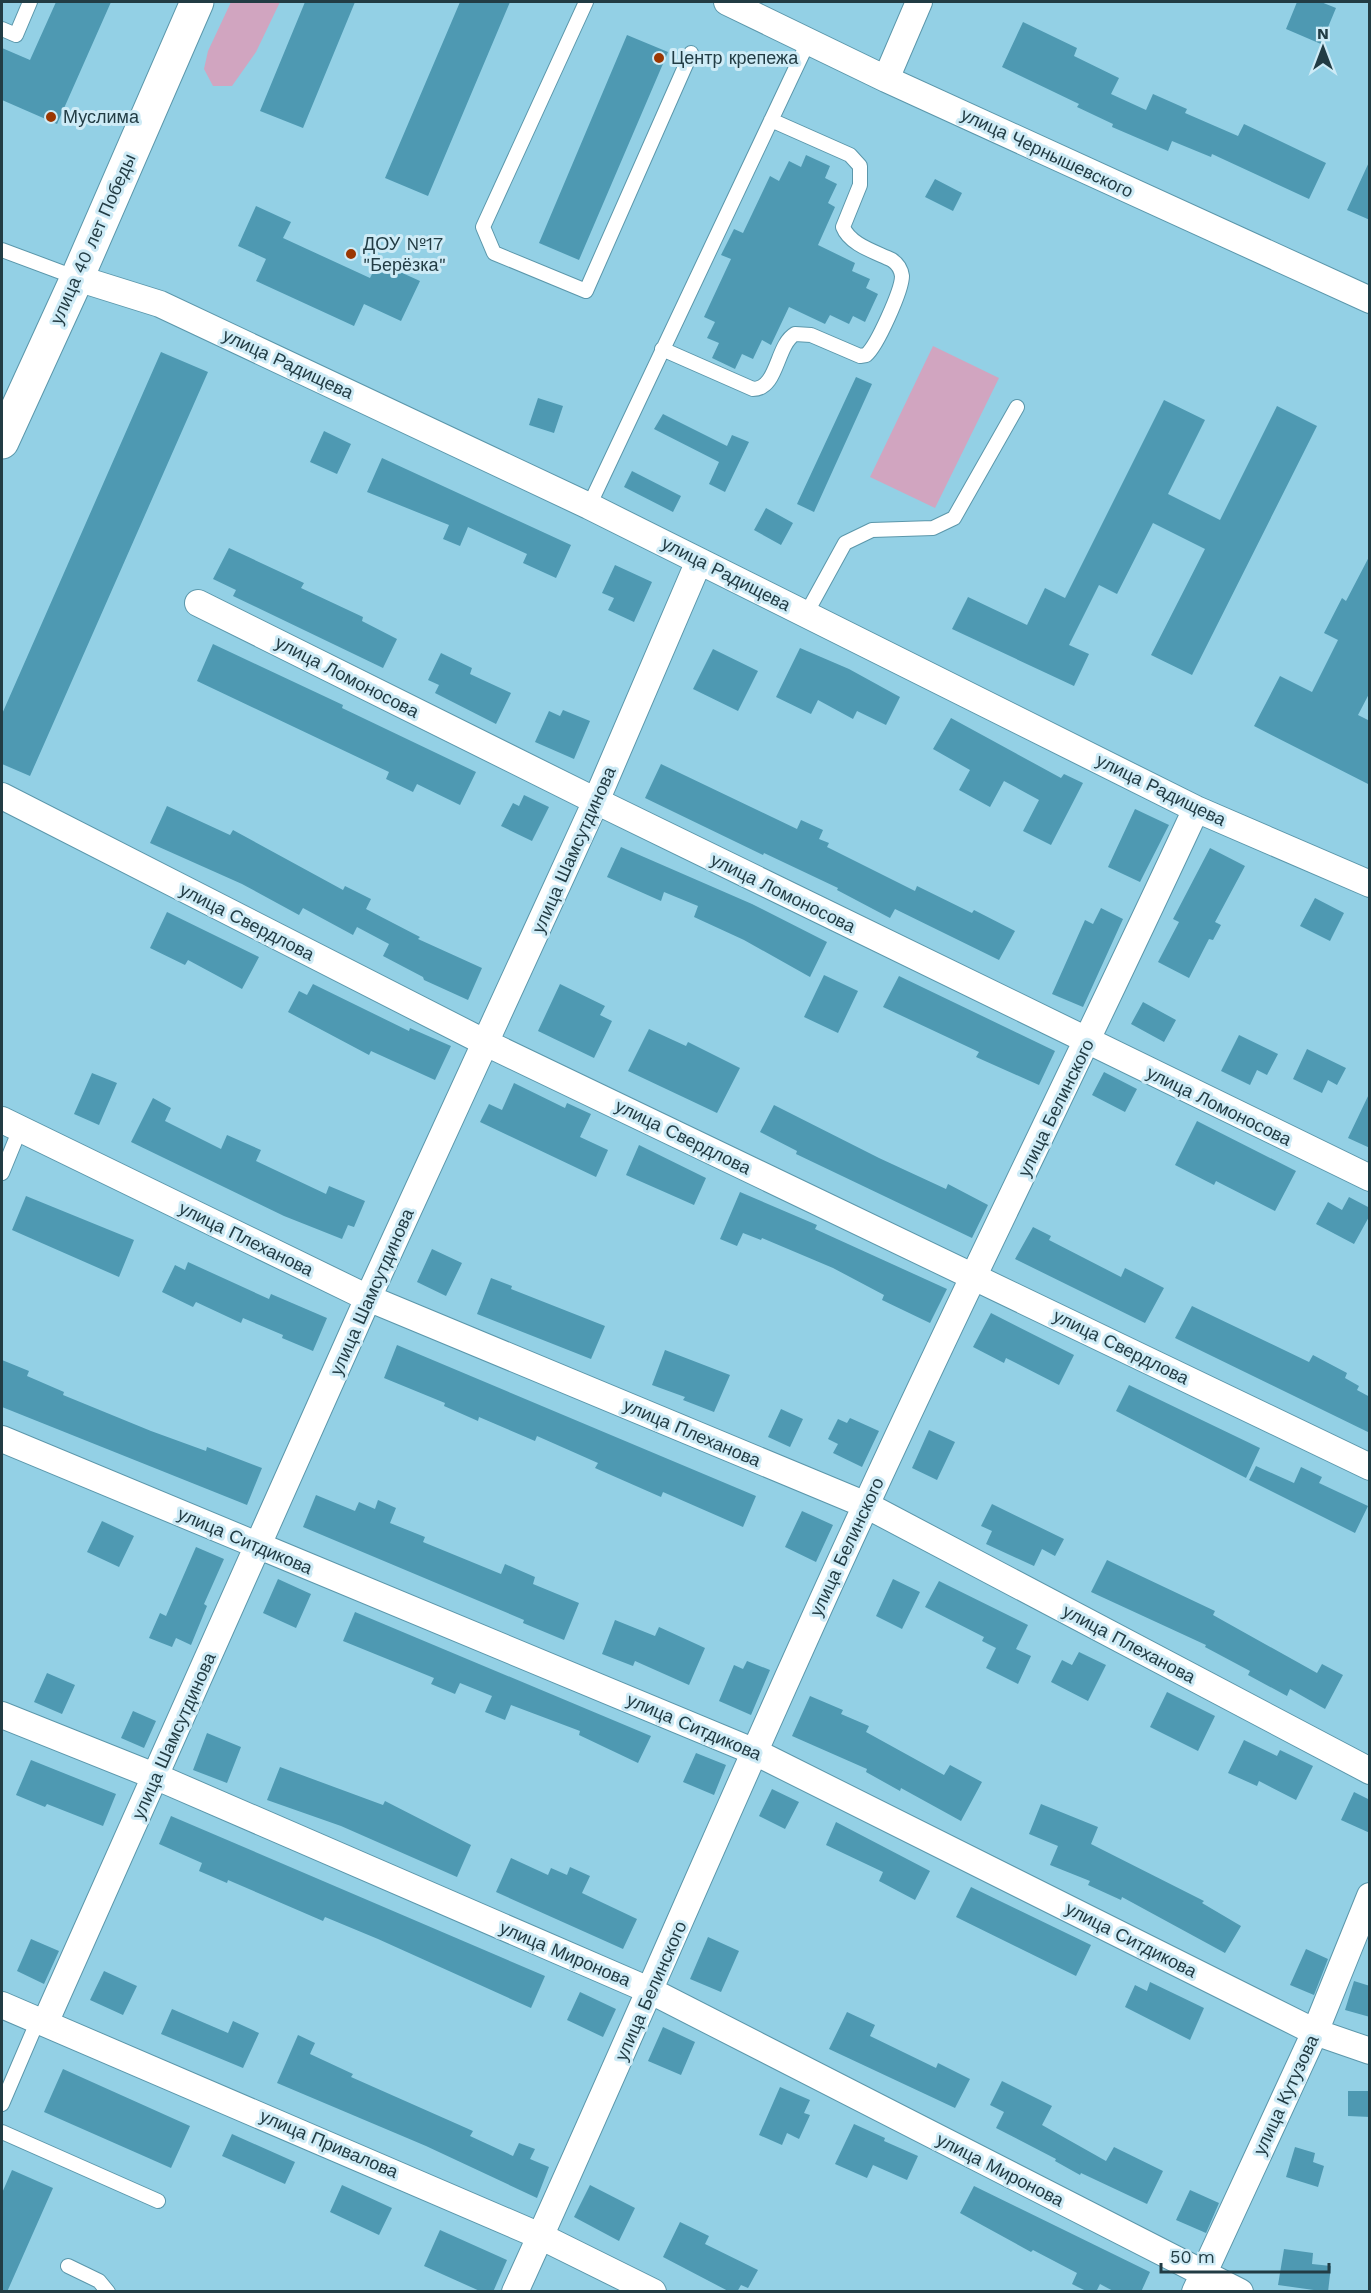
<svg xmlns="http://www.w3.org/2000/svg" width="1371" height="2293" viewBox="0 0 1371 2293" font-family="'Work Sans',sans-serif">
  <rect width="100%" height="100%" fill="#93d0e5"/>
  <path fill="#d1a5c0" d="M231 2H280L256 52 232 86H213L204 69 208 51Z
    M933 346 999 378 935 508 870 477Z"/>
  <path fill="#4e99b2" d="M56 2H111L57 124 2 100V48L30 60Z
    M305 2H355L303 128 260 111Z
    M460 2H510L428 196 385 178Z
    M1297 2H1321L1336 8 1321 44 1286 29Z
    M1023 22 1077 48 1074 56 1119 78 1111 94 1146 110 1153 94 1187 109 1185 113 1238 136 1244 124 1326 163 1309 199 1212 154 1211 157 1172 141 1168 151 1112 127 1113 124 1077 107 1079 104 1002 67Z
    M627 35 668 52 579 260 539 243Z
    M806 155 830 166 825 178 837 184 828 203 835 207 818 245 855 263 852 271 870 279 866 288 878 294 865 322 853 316 849 324 830 315 825 324 789 307 771 345 762 340 753 359 742 354 735 369 712 358 719 343 707 338 715 322 704 317 731 259 721 255 734 229 743 233 770 176 779 181 789 161 801 167Z
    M1370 160V220L1347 210Z
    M935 179 962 193 953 211 925 197Z
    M256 206 291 222 283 238 370 278 378 262 420 281 401 321 364 304 354 326 256 281 266 259 238 246Z
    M161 352 208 372 30 776 2 764V714Z
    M856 377 872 384 814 512 797 504Z
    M538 398 563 406 554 433 529 425Z
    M1164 400 1205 420 1168 494 1220 520 1277 406 1317 426 1192 675 1151 655 1205 549 1153 523 1117 594 1099 585 1069 645 1089 654 1074 686 952 629 968 597 1027 625 1045 588 1065 598Z
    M663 414 727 446 732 435 749 442 725 492 709 484 719 462 654 429Z
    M324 431 351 444 337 474 310 462Z
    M382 458 571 545 556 578 523 563 527 554 468 527 460 546 443 539 449 525 367 492Z
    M632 471 681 496 673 512 624 487Z
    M766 508 793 523 781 545 754 530Z
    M229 548 304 583 301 588 363 617 362 621 397 639 383 668 233 596 236 590 213 579Z
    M1370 555V692L1358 715 1370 721V785L1254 726 1280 676 1312 692 1338 640 1324 633 1342 598 1346 601Z
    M615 565 652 582 634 622 608 610 614 598 602 593Z
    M213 644 343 705 342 708 476 772 460 805 417 784 413 792 386 779 389 772 197 681Z
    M800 648 849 669 900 697 886 725 857 711 853 719 818 700 811 714 776 697Z
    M713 649 758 671 738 711 693 689Z
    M441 653 472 668 470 674 511 693 496 724 435 693 439 685 428 680Z
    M563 710 590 721 574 759 535 742 549 711 560 716Z
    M951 718 1061 778 1064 774 1083 783 1051 845 1023 831 1039 800 1004 781 990 807 959 790 970 770 933 749Z
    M661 764 797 829 801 820 823 830 819 839 829 843 827 847 915 891 917 886 972 913 974 910 1015 931 999 960 895 909 890 918 837 890 838 888 764 853 763 855 645 798Z
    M524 795 549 807 532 841 501 826 513 803 519 806Z
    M167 806 230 835 233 830 343 890 345 886 371 899 366 909 420 937 418 939 482 968 468 1000 424 980 423 977 383 956 389 944 357 927 353 935 303 908 299 915 242 884 150 843Z
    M1135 809 1169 825 1140 882 1108 867Z
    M621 847 752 904 827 942 810 977 744 940 694 917 698 906 664 892 661 901 607 877Z
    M1210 848 1245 866 1215 922 1221 925 1213 940 1209 939 1189 978 1158 962 1179 922 1173 919Z
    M1315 898 1344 913 1330 941 1300 926Z
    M1101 908 1123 919 1083 1007 1052 994 1085 920 1093 924Z
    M167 912 259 957 242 989 188 960 185 965 150 948Z
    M824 975 858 991 838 1033 804 1017Z
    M899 976 1055 1051 1039 1085 976 1057 979 1052 883 1007Z
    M313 984 409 1031 410 1028 451 1046 435 1080 371 1051 369 1055 288 1012 299 991 307 995Z
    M560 984 605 1006 600 1015 612 1021 594 1058 538 1031Z
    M1143 1002 1176 1020 1164 1042 1131 1024Z
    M649 1029 686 1046 688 1042 740 1068 717 1113 628 1071Z
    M1239 1035 1278 1054 1267 1075 1257 1070 1250 1085 1221 1071Z
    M1307 1049 1346 1068 1337 1085 1328 1080 1322 1093 1293 1079Z
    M1104 1072 1137 1089 1125 1112 1092 1095Z
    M92 1073 117 1083 99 1125 74 1114Z
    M514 1083 565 1108 567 1103 591 1114 580 1137 608 1150 596 1177 480 1122 489 1104 502 1110Z
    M1370 1092V1148L1348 1138Z
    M153 1098 171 1108 165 1121 221 1149 227 1135 261 1150 256 1161 326 1194 329 1186 365 1201 354 1227 348 1225 342 1239 284 1216 131 1142Z
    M774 1105 879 1158 946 1189 948 1184 988 1205 972 1238 796 1154 797 1151 760 1132Z
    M1197 1121 1296 1171 1275 1211 1216 1181 1214 1185 1175 1165Z
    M639 1145 706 1178 694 1205 626 1175Z
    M740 1192 817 1225 815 1229 947 1289 930 1323 882 1300 884 1295 833 1268 762 1238 761 1240 743 1233 737 1246 720 1239Z
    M26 1196 134 1240 119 1277 12 1230Z
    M1349 1197 1370 1208V1215L1354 1244 1316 1224 1328 1202 1342 1210Z
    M1033 1227 1051 1236 1049 1240 1121 1277 1125 1268 1164 1288 1145 1323 1015 1259Z
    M432 1249 462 1263 446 1296 417 1282Z
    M188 1262 269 1299 271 1294 327 1318 313 1351 282 1338 283 1335 243 1318 241 1323 196 1302 193 1307 162 1292 175 1265 185 1270Z
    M491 1278 512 1286 511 1289 605 1326 591 1359 477 1314Z
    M1192 1306 1309 1362 1313 1355 1347 1373 1345 1378 1359 1386 1357 1390 1370 1397V1433L1175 1338Z
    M991 1313 1074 1355 1059 1385 1006 1358 1004 1363 973 1347Z
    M397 1345 756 1496 743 1527 663 1492 661 1497 595 1468 598 1463 537 1436 535 1441 479 1417 478 1421 444 1406 445 1403 384 1378Z
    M665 1350 730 1375 714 1412 683 1400 685 1397 652 1385Z
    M2 1360 29 1371 27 1376 64 1392 63 1395 151 1431 206 1451 207 1447 262 1468 247 1505 2 1407Z
    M1129 1385 1260 1448 1246 1478 1116 1411Z
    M781 1409 803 1419 790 1447 768 1437Z
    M850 1418 879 1431 862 1467 833 1453 838 1444 828 1439 838 1419 847 1423Z
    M929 1430 955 1442 937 1480 912 1468Z
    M1256 1466 1294 1483 1301 1467 1322 1477 1319 1483 1368 1506 1355 1533 1249 1480Z
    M316 1495 355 1511 359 1502 375 1509 378 1500 396 1508 390 1523 425 1537 423 1542 501 1574 505 1564 535 1577 533 1584 579 1603 564 1640 523 1623 524 1620 303 1527Z
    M992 1504 1064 1539 1055 1556 1042 1549 1034 1566 986 1544 992 1531 981 1526Z
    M802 1511 833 1525 816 1562 785 1547Z
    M102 1521 134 1536 119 1567 87 1552Z
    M196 1547 224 1559 204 1604 207 1606 191 1645 176 1638 172 1647 149 1638 160 1613 166 1616Z
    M1107 1560 1215 1611 1213 1615 1317 1673 1322 1664 1343 1675 1325 1709 1290 1689 1287 1696 1248 1675 1250 1671 1205 1647 1206 1645 1091 1592Z
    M278 1579 311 1594 296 1628 263 1613Z
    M893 1579 920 1592 902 1629 876 1616Z
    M939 1581 1028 1625 1016 1649 1031 1656 1018 1684 986 1668 996 1648 982 1641 984 1637 925 1607Z
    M355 1612 651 1736 638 1763 579 1735 580 1731 511 1705 505 1720 485 1712 492 1696 460 1683 455 1694 431 1684 434 1678 343 1641Z
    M615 1620 655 1636 659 1627 705 1648 689 1685 635 1661 633 1666 602 1654Z
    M1079 1652 1106 1665 1088 1701 1051 1682 1062 1660 1072 1665Z
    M747 1661 770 1670 751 1715 719 1701 734 1665 743 1669Z
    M47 1673 75 1685 62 1714 34 1702Z
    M1167 1692 1215 1716 1198 1751 1150 1727Z
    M810 1696 843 1710 841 1714 869 1726 866 1732 944 1775 950 1765 982 1782 961 1821 901 1788 900 1791 866 1772 867 1769 792 1736Z
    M133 1711 156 1721 144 1748 121 1738Z
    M207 1733 241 1747 227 1783 193 1770Z
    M1244 1740 1277 1756 1280 1750 1313 1766 1296 1800 1259 1781 1257 1786 1228 1773Z
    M696 1753 726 1765 714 1795 683 1782Z
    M31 1760 116 1794 103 1826 47 1804 45 1807 16 1795Z
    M280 1767 383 1805 385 1801 471 1845 457 1877 341 1826 267 1800Z
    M772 1789 799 1802 785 1829 759 1816Z
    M1354 1792 1370 1800V1833L1341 1820Z
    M1041 1804 1098 1827 1091 1844 1204 1901 1202 1903 1241 1926 1225 1953 1122 1897 1121 1900 1088 1885 1090 1881 1050 1865 1058 1846 1029 1834Z
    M171 1816 545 1976 531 2008 378 1939 325 1917 323 1921 228 1880 227 1883 199 1871 202 1863 159 1844Z
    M836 1822 930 1871 915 1900 879 1881 883 1872 826 1845Z
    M511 1858 548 1875 551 1868 567 1875 570 1867 590 1876 582 1893 637 1919 623 1949 496 1892Z
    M971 1887 1091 1945 1076 1976 956 1917Z
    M708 1937 739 1951 721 1992 690 1979Z
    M31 1939 59 1951 44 1984 17 1971Z
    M1306 1949 1328 1959 1314 1995 1290 1985Z
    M104 1971 137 1986 123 2015 90 2000Z
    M1354 1981 1370 1986V2017L1345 2010Z
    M1150 1982 1204 2008 1190 2040 1125 2007 1135 1985 1147 1991Z
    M580 1992 616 2009 603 2037 567 2020Z
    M172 2009 228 2033 233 2021 259 2033 243 2068 161 2034Z
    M847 2012 875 2025 870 2036 936 2068 938 2063 970 2079 955 2108 829 2049Z
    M663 2027 695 2042 681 2075 648 2061Z
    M298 2035 315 2043 310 2054 353 2074 351 2077 473 2131 470 2136 513 2156 519 2143 535 2149 530 2159 549 2167 537 2198 426 2146 277 2083Z
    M63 2069 190 2126 171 2168 44 2112Z
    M1002 2081 1052 2106 1042 2125 1106 2161 1114 2147 1163 2171 1147 2204 1081 2173 1080 2175 1055 2161 1056 2159 996 2128 1004 2112 990 2105Z
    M780 2087 810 2100 804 2113 810 2115 799 2139 787 2133 782 2145 759 2135Z
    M1348 2091H1370V2117L1348 2116Z
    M854 2124 885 2138 884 2141 918 2156 907 2180 873 2165 867 2178 835 2164Z
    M232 2134 295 2162 285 2184 222 2156Z
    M1295 2147 1315 2153 1313 2162 1324 2166 1318 2187 1286 2177Z
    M12 2170 53 2188 7 2292H2V2193Z
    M342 2185 392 2208 379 2235 330 2212Z
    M590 2185 635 2208 619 2241 574 2217Z
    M974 2186 1150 2272 1141 2292H1115L1100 2284 1096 2292H1088L1072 2284 1077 2273 1033 2250 1031 2252 960 2213Z
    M1190 2190 1219 2203 1206 2233 1176 2220Z
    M680 2222 709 2236 705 2244 758 2270 748 2288 741 2285 737 2292H730L663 2257Z
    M440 2230 507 2260 493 2292H482L424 2266Z
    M1284 2249 1313 2253 1312 2264 1331 2266 1328 2292 1278 2285Z"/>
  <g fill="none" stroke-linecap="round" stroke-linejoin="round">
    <g stroke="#5b97ab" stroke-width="16">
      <path id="service" d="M586 2 483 227 494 253 586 291 691 53
        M2 29 16 35 30 2
        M2 250 77 278
        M662 349 753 389C778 389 776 345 795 334L811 335 860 356 866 355C877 346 902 290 902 276 901 269 898 264 892 260 876 252 850 245 843 227L860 185V166L850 155 771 120
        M589 506 809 40
        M806 614 845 543 872 530 933 528 954 518 1017 407
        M2 1173 20 1129
        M2 2104 38 2020
        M2 2132 158 2201
        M68 2266 99 2281 108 2292"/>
    </g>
    <g stroke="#5b97ab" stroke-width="28">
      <path id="minor" d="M727 2 886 79 1370 300
        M886 79 919 2
        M77 278 160 304 589 506 1196 809 1370 884
        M198 603 596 801 1370 1178
        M2 796 486 1043 1370 1467
        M2 1120 368 1298 866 1505 1370 1771
        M2 1439 755 1752 1315 2032 1370 2051
        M2 1715 157 1777 651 1991 1240 2292
        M2 2005 540 2236 653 2292
        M45 2023 368 1298 596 801 699 561
        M515 2292C634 2031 745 1766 866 1505 973 1272 1088 1042 1196 809
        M1195 2292 1315 2032 1370 1896"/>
    </g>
    <g stroke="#5b97ab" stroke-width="35">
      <path id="tertiary" d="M2 442 77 278 197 2"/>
    </g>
    <use href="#service" stroke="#fff" stroke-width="14"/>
    <use href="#minor" stroke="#fff" stroke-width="26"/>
    <use href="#tertiary" stroke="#fff" stroke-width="33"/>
  </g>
  <g fill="#9b3702" stroke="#ceebf6" stroke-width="2">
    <circle cx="659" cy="58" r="6"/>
    <circle cx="51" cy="117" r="6"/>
    <circle cx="351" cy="254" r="6"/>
  </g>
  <g text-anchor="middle" stroke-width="6" stroke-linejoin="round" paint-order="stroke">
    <g font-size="18" fill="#223c44" stroke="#ceebf6" text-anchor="start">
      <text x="671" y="64">Центр крепежа</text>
      <text x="63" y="123">Муслима</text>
      <text x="363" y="250">ДОУ №17<tspan x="363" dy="21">"Берёзка"</tspan></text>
    </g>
    <g font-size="18" fill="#223c44" stroke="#ceebf6">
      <text transform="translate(1047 153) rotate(25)" y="6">улица Чернышевского</text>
      <text transform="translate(93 239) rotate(-66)" y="6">улица 40 лет Победы</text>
      <text transform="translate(288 364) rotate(25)" y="6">улица Радищева</text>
      <text transform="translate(726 574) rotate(27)" y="6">улица Радищева</text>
      <text transform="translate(347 677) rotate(27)" y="6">улица Ломоносова</text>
      <text transform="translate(1161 790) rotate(26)" y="6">улица Радищева</text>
      <text transform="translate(574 850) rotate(-66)" y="6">улица Шамсутдинова</text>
      <text transform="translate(783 893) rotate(26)" y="6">улица Ломоносова</text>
      <text transform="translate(247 922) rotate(27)" y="6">улица Свердлова</text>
      <text transform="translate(1219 1106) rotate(26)" y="6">улица Ломоносова</text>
      <text transform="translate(1056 1108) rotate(-64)" y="6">улица Белинского</text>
      <text transform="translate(683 1137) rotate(26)" y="6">улица Свердлова</text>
      <text transform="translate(246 1239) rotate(26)" y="6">улица Плеханова</text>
      <text transform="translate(372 1292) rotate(-66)" y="6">улица Шамсутдинова</text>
      <text transform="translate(1121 1347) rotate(26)" y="6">улица Свердлова</text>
      <text transform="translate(692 1433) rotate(23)" y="6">улица Плеханова</text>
      <text transform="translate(245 1541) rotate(23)" y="6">улица Ситдикова</text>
      <text transform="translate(847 1547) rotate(-65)" y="6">улица Белинского</text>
      <text transform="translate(1129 1644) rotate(28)" y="6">улица Плеханова</text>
      <text transform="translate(694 1727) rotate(23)" y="6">улица Ситдикова</text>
      <text transform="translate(174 1736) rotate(-66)" y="6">улица Шамсутдинова</text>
      <text transform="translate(1131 1940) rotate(27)" y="6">улица Ситдикова</text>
      <text transform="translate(565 1954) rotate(23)" y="6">улица Миронова</text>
      <text transform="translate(651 1991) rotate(-66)" y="6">улица Белинского</text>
      <text transform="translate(1286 2095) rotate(-65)" y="6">улица Кутузова</text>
      <text transform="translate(329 2144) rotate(23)" y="6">улица Привалова</text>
      <text transform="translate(1000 2170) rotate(27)" y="6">улица Миронова</text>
    </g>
  </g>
  <rect width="1371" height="2293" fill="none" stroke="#223c44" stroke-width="6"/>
  <g transform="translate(1323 48)" stroke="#ceebf6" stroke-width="4.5" paint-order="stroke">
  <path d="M0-4.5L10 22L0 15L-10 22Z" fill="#223c44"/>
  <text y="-9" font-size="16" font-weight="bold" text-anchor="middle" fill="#223c44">N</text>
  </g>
  <path d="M1161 2263v9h168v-9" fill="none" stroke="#223c44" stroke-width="3"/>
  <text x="1170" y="2263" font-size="18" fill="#223c44" stroke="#ceebf6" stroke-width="4.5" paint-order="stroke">50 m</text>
</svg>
